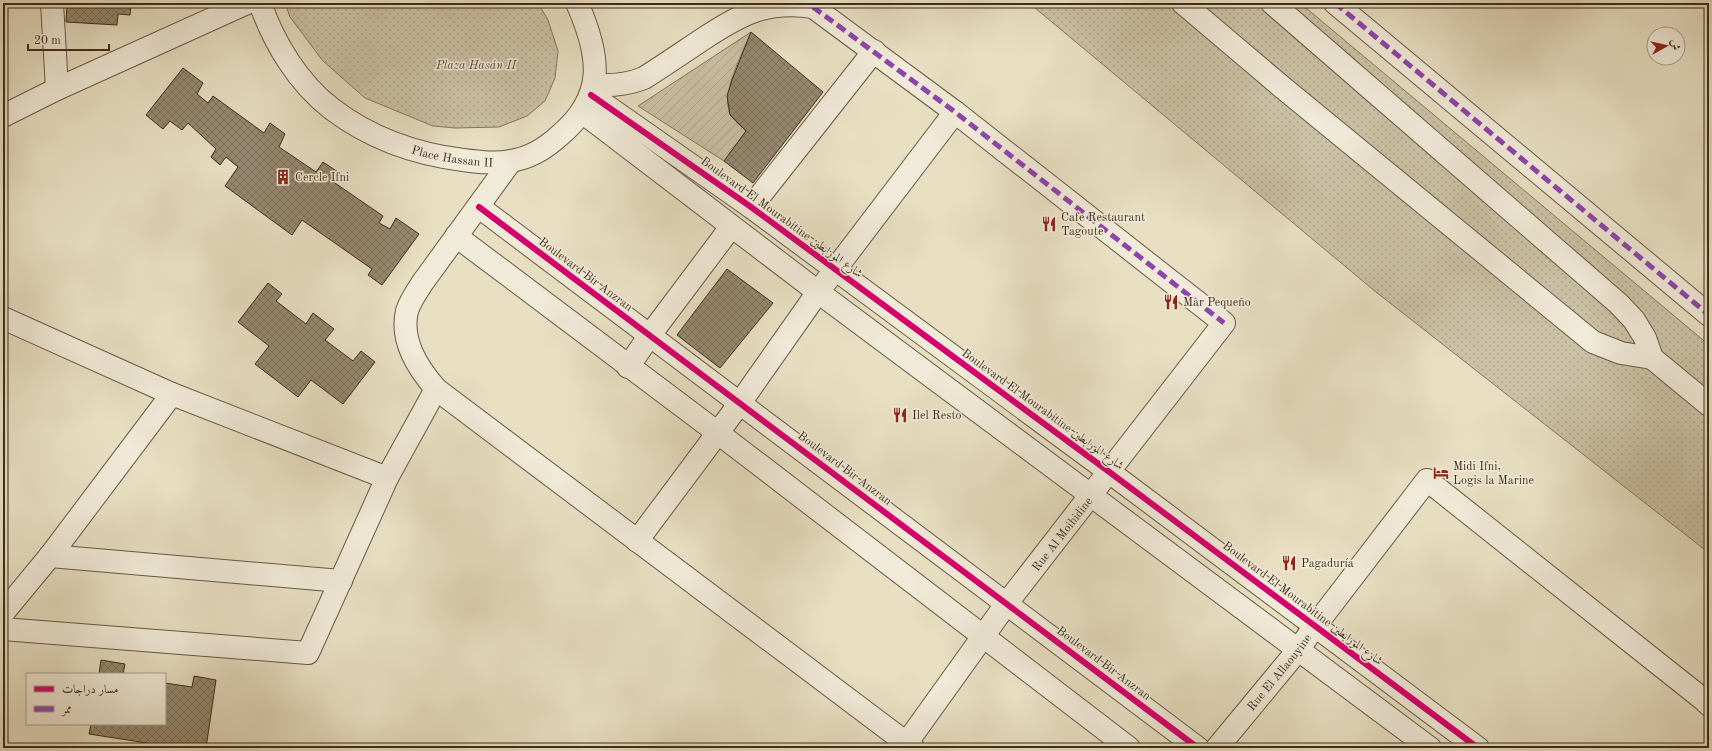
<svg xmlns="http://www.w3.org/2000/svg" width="1712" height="751" viewBox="0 0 1712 751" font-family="'Old Standard TT',Amiri,serif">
  <defs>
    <pattern id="grass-dots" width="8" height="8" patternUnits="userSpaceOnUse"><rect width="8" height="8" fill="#cbc1a6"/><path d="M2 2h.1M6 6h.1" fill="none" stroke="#afa68e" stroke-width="1.8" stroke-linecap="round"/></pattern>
    <pattern id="garden-furrows" width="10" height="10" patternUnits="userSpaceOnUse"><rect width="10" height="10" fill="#cbc1a6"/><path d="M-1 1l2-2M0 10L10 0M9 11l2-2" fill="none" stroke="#afa68e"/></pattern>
    <pattern id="building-cross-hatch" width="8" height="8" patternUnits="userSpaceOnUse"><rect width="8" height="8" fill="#968971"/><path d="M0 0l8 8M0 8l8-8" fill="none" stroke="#7c705c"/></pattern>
  </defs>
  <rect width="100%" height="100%" fill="#e8dfc3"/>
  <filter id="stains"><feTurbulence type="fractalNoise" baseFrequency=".005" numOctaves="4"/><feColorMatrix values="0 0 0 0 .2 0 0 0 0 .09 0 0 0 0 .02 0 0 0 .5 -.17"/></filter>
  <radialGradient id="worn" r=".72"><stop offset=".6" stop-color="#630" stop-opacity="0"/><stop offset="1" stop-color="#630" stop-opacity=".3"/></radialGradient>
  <path fill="url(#grass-dots)" stroke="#847660" d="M285 3H538L548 20 558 51 555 78 545 101 527 116 499 127 455 128 433 126 365 98 323 61 290 17Z
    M1029 3H1300L1709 345V553L1376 292Z"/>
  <path fill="url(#garden-furrows)" stroke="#847660" d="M751 32C743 52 719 96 731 115 734 121 741 126 746 131L724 161 638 106Z"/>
  <path fill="url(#building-cross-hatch)" stroke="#3e2c19" d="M67 3H131L130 15 118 14 117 25 66 22Z
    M751 32 823 92 753 183 724 161 746 131 730 115 727 96 732 80Z
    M183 68 203 83 197 94 208 103 213 96 264 133 270 123 285 134 279 147 316 172 323 162 338 172 332 181 383 216 379 223 390 229 396 218 419 234 382 285 368 275 372 269 302 220 292 235 225 186 238 167 226 157 220 165 211 157 216 149 188 123 182 130 170 121 163 129 146 115Z
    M727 269 773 303 720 368 677 335Z
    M268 283 282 294 276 301 306 324 313 313 334 329 325 340 353 361 361 351 375 362 343 404 311 380 298 397 255 364 269 346 238 322Z
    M101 660 125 664 123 674H99Z
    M194 676 216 680 206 748H179L89 734 91 724H165V683L192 687Z"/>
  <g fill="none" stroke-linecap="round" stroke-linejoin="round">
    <g stroke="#685944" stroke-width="24">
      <g id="minor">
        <path d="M52 3 57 89"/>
        <path id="s1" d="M260 3C274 43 298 83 332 109 370 138 415 154 463 160 479 162 495 164 511 161 529 158 546 148 559 136 607 96 600 55 577 3"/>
        <path d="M1183 3 1282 87 1593 342 1621 353 1652 358"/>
        <path d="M1272 3 1619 304 1634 320 1645 338 1652 358 1709 405"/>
        <path d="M1335 3 1709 315"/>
        <path d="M594 85C612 86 627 85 644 78 663 66 682 53 700 41 739 15 765 0 813 7L955 112 1224 323 1007 603 903 748"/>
        <path d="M591 95 751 207 1108 471 1478 748"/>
        <path d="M582 112 818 292 1430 748"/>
        <path d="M3 116 57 89 247 3"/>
        <path d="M511 161 423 282C417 291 410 301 407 311 400 341 418 368 436 389L913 748"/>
        <path d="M479 207 1198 748"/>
        <path d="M751 207 874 51"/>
        <path d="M456 236 718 433 1129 748"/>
        <path d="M3 318 172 394 387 478 436 389"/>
        <path d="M628 367 650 335 731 227"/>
        <path d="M637 541 740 403 818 292 955 112"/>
        <path d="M50 556 341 581"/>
        <path d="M3 613 50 556 172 394"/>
        <path d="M3 629 308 653 387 478"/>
        <path id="s2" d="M1217 748 1298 650 1315 626 1427 480 1704 700 1709 705"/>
      </g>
    </g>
    <use href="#minor" stroke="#f0ead8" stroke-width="22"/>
    <path stroke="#8e44ad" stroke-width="5" stroke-dasharray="10 5" stroke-linecap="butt" d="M1335 3 1709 315
      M813 7 955 112 1224 323"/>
    <g stroke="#f0ead8" stroke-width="8">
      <path id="cycleway" d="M591 95 751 207 1108 471 1478 748
        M479 207 1198 748"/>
    </g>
    <use href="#cycleway" stroke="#d6006c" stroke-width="6"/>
  </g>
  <defs>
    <g id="building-bare" transform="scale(1.2)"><path d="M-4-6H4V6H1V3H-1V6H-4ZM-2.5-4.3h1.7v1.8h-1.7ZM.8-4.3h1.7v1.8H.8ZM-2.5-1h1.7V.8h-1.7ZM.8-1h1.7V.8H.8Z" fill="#8f2418" stroke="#f0ead8" stroke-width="2.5" paint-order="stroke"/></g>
    <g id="restaurant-bare" transform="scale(1.2)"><path d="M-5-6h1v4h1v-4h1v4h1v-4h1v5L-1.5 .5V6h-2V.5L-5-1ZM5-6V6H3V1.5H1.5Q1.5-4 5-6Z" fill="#8f2418" stroke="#f0ead8" stroke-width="2.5" paint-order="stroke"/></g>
    <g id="hotel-bare" transform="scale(1.2)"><path d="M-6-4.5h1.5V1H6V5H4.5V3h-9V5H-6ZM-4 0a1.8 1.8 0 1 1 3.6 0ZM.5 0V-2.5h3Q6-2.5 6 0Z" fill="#8f2418" stroke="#f0ead8" stroke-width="2.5" paint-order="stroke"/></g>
  </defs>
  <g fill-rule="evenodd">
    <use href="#building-bare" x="283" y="177"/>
    <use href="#restaurant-bare" x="1049" y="224"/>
    <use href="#restaurant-bare" x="1171" y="302"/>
    <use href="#restaurant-bare" x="900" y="415"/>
    <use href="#hotel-bare" x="1441" y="473"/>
    <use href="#restaurant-bare" x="1289" y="563"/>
  </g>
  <g text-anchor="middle" stroke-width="3" stroke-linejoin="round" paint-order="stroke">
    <g font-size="12" font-style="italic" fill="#5a4a35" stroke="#f0ead8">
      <text x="476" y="69">Plaza Hasán II</text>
    </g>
    <g font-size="12" fill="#3e2c19" stroke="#f0ead8">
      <text dy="4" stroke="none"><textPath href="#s1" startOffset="261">Place Hassan II</textPath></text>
      <text transform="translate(782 217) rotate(36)" y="4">Boulevard El Mourabitine شارع المورابطين</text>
      <text transform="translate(586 274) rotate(37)" y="4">Boulevard Bir Anzran</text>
      <text transform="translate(1043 409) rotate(36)" y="4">Boulevard El Mourabitine شارع المورابطين</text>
      <text transform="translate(845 468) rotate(37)" y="4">Boulevard Bir Anzran</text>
      <text transform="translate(1062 534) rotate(-52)" y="4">Rue Al Moihidine</text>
      <text transform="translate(1303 603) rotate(37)" y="4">Boulevard El Mourabitine شارع المورابطين</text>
      <text transform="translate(1104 663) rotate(37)" y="4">Boulevard Bir Anzran</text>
      <text dy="4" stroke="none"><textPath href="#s2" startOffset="98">Rue El Allaouyine</textPath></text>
    </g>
    <g font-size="12" fill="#3e2c19" stroke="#f0ead8" text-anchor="start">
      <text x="295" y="181">Cercle Ifni</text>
      <text x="1061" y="221">Cafe Restaurant<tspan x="1061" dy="14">Tagoute</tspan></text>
      <text x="1183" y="306">Mar Pequeño</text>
      <text x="912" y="419">Ilel Resto</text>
      <text x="1453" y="470">Midi Ifni,<tspan x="1453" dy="14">Logis la Marine</tspan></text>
      <text x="1301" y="567">Pagaduría</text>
    </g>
  </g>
  <rect width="1712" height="751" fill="none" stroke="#e8dfc3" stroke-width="16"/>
  <rect x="4" y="4" width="1704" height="743" fill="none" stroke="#3e2c19" stroke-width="2"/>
  <rect x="8" y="8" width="1696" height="735" fill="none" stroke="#3e2c19"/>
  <rect x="26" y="673" width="140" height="52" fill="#f0ead8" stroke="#a99e8c"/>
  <rect x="34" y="686" width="20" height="6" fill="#d6006c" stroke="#a99e8c"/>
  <text x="62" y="693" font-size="12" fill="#3e2c19">مسار دراجات</text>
  <rect x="34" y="706" width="20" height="6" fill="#8e44ad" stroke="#a99e8c"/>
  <text x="62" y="713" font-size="12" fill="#3e2c19">ممر</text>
  <g transform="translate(1666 46) rotate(82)"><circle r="19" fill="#f0ead8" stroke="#a99e8c"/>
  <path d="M0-3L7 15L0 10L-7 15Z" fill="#8f2418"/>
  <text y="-6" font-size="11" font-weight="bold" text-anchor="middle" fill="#3e2c19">ش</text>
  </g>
  <path d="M28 44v6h81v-6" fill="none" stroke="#3e2c19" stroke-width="2"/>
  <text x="34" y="44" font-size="12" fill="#3e2c19" stroke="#f0ead8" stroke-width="3" paint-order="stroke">20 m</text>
  <rect width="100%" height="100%" filter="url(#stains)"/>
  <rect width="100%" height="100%" fill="url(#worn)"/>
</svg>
